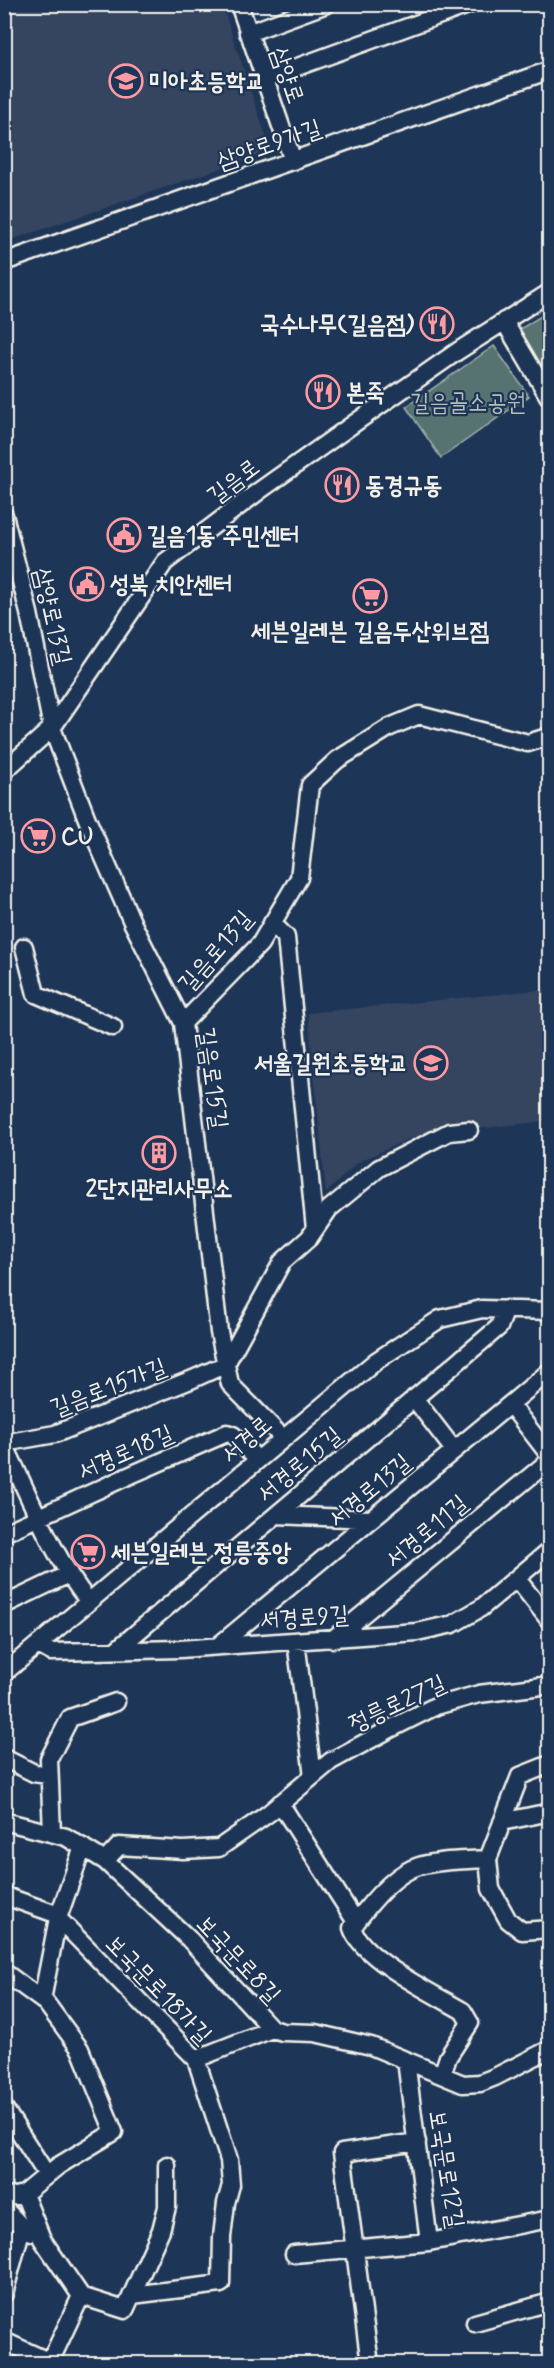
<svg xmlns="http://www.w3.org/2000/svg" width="554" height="2368" viewBox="0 0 554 2368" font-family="Mynerve,'Poor Story',sans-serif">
  <rect width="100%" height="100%" fill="#1d3557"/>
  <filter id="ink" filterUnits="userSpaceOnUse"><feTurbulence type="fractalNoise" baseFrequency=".0167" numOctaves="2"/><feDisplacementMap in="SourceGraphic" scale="12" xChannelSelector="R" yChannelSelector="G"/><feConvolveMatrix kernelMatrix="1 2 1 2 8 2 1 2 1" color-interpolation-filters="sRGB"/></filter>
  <g filter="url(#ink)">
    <path fill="#344460" d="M24 4 222 5 271 151 5 242V11Z
      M549 989V1113L546 1121 415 1136 358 1162 326 1193 308 1013Z"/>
    <path fill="#577371" stroke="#a6b2ac" stroke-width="1.5" d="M549 311V383L520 329Z
      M494 346 529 396 441 458 406 407Z"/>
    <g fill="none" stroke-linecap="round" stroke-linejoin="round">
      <g stroke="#f4f1e8" stroke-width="21">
        <path id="minor" d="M239 4 293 161
          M248 33 327 4
          M264 79 471 4
          M4 262 550 70
          M504 321 550 399
          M4 515 29 613 52 728 87 819 133 924 183 1023 219 1332 230 1384 283 1438
          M4 771 52 728 165 562 259 491 359 420 458 351 550 292
          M272 923 286 937 315 1229
          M24 947 36 994 113 1027
          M183 1023 260 944 299 878 310 785 337 760 390 727 419 715 528 743 550 736
          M414 1398 454 1450
          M510 1404 550 1456
          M4 1443 55 1434 193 1379 226 1364 282 1262 309 1238 329 1209 379 1168 449 1132 469 1130
          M4 1444C30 1497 52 1556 89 1602
          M276 1515 371 1519
          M4 1533 126 1477 227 1433 233 1435 258 1460
          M517 1579 550 1621
          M4 1605 69 1574
          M333 1639 550 1460
          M296 1641 313 1776
          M38 1645 51 1652 180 1649 417 1632 453 1624 481 1608 550 1550
          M218 1646 550 1371
          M116 1650 499 1327 506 1309
          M4 1673 376 1361 440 1319 482 1309 550 1311
          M4 1758 34 1773 48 1775
          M550 1764 520 1776 488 1859 491 1889 508 1920 522 1931 550 1929
          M280 1803 356 1922
          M4 1821 66 1837 105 1861 189 1939 272 2029 283 2032 315 2033 371 2046 463 2084 480 2083 495 2077 550 2049
          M502 1822 550 1812
          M52 1833 49 1759 70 1718 116 1702
          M105 1861 119 1846 183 1850 219 1848 269 1813 331 1761 392 1728 436 1706 479 1694 550 1685
          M4 1894 11 1898 53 1913 196 2059 229 2160 231 2185 226 2203 222 2237 221 2284 132 2295
          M4 1972 46 2003 80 2049 114 2132 58 2166 24 2194 4 2198
          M42 2000 58 1918 83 1847
          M196 2059 272 2029
          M406 2060 429 2242
          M442 2075 448 2057 470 2023 463 2011C434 1994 362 1959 352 1928 367 1907 394 1873 419 1866 441 1860 466 1860 488 1859
          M4 2108 47 2175
          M24 2194 42 2239 81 2296 125 2310 161 2230 167 2207V2165
          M4 2208 22 2227 32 2232
          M294 2254 429 2242 550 2219
          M4 2294 22 2227
          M475 2323 550 2302
          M4 2341 50 2362
          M49 2364 81 2296
          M370 2364 342 2153 417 2142"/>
      </g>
      <use href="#minor" stroke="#1d3557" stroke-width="16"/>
    </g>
  </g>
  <defs>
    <g id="school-ring" transform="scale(1.725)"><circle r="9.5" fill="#1d3557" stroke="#ff9aa2" stroke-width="1.5"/><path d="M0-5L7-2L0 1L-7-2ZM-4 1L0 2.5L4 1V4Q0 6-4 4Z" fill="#ff9aa2"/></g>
    <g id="restaurant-ring" transform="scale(1.725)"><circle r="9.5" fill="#1d3557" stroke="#ff9aa2" stroke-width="1.5"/><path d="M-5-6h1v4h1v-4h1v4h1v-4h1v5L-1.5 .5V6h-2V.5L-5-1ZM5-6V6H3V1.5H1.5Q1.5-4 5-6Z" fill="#ff9aa2"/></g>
    <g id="civic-ring" transform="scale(1.725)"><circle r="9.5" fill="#1d3557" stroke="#ff9aa2" stroke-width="1.5"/><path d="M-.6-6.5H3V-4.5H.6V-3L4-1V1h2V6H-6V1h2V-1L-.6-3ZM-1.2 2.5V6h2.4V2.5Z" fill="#ff9aa2"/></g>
    <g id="supermarket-ring" transform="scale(1.725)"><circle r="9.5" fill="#1d3557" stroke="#ff9aa2" stroke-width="1.5"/><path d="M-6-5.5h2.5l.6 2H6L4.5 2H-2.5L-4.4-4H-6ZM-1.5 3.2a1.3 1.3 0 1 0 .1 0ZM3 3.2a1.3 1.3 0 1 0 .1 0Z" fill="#ff9aa2"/></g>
    <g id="building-ring" transform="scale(1.725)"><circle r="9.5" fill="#1d3557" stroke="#ff9aa2" stroke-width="1.5"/><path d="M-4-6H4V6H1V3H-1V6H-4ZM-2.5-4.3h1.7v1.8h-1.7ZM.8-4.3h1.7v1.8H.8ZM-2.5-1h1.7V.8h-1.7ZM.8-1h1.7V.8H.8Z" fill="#ff9aa2"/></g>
  </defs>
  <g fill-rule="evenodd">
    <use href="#school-ring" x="126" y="81"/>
    <use href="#restaurant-ring" x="437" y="324"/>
    <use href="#restaurant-ring" x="323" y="392"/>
    <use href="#restaurant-ring" x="342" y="485"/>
    <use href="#civic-ring" x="124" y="535"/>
    <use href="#civic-ring" x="87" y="584"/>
    <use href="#supermarket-ring" x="370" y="596"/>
    <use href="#supermarket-ring" x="38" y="836"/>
    <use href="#school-ring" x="431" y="1063"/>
    <use href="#building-ring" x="159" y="1153"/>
    <use href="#supermarket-ring" x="88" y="1552"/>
  </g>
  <g text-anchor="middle" stroke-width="4.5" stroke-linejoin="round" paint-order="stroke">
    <g font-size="24" fill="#f4f1e8" stroke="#1d3557">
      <text transform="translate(288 75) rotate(71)" y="8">삼양로</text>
      <text transform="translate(269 144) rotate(-19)" y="8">삼양로9가길</text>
      <text transform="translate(233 481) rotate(-37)" y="8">길음로</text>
      <text transform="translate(53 616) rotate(77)" y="8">삼양로13길</text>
      <text transform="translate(215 951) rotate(-49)" y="8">길음로13길</text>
      <text transform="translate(213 1078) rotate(82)" y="8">길음로15길</text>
      <text transform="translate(108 1387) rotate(-21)" y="8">길음로15가길</text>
      <text transform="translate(246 1439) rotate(-41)" y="8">서경로</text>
      <text transform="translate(125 1452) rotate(-24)" y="8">서경로18길</text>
      <text transform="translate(299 1464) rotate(-40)" y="8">서경로15길</text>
      <text transform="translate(369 1490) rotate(-40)" y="8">서경로13길</text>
      <text transform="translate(426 1531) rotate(-40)" y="8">서경로11길</text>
      <text transform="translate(304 1617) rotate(-4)" y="8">서경로9길</text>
      <text transform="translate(397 1703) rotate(-25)" y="8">정릉로27길</text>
      <text transform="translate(239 1959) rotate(47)" y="8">보국문로8길</text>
      <text transform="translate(159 1989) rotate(46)" y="8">보국문로18가길</text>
      <text transform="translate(447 2169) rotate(81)" y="8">보국문로12길</text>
    </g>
    <g font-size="24" font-weight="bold" fill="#f4f1e8" stroke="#1d3557" text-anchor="start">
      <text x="149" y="89">미아초등학교</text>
      <text x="414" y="332" text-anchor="end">국수나무(길음점)</text>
      <text x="346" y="400">본죽</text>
      <text x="365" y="493">동경규동</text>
      <text x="147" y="543">길음1동 주민센터</text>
      <text x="110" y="592">성북 치안센터</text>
      <text x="370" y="639" text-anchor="middle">세븐일레븐 길음두산위브점</text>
      <text x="61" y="844">CU</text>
      <text x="408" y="1071" text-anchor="end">서울길원초등학교</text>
      <text x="159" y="1196" text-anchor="middle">2단지관리사무소</text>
      <text x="111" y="1560">세븐일레븐 정릉중앙</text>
    </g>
    <g font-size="24" fill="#b5bfb8" stroke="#1d3557">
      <text x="468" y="410">길음골소공원</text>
    </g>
  </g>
  <rect width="554" height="2368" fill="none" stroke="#1d3557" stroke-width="24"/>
  <rect x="12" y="12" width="530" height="2344" fill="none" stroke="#f4f1e8" stroke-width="2" filter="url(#ink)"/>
</svg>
